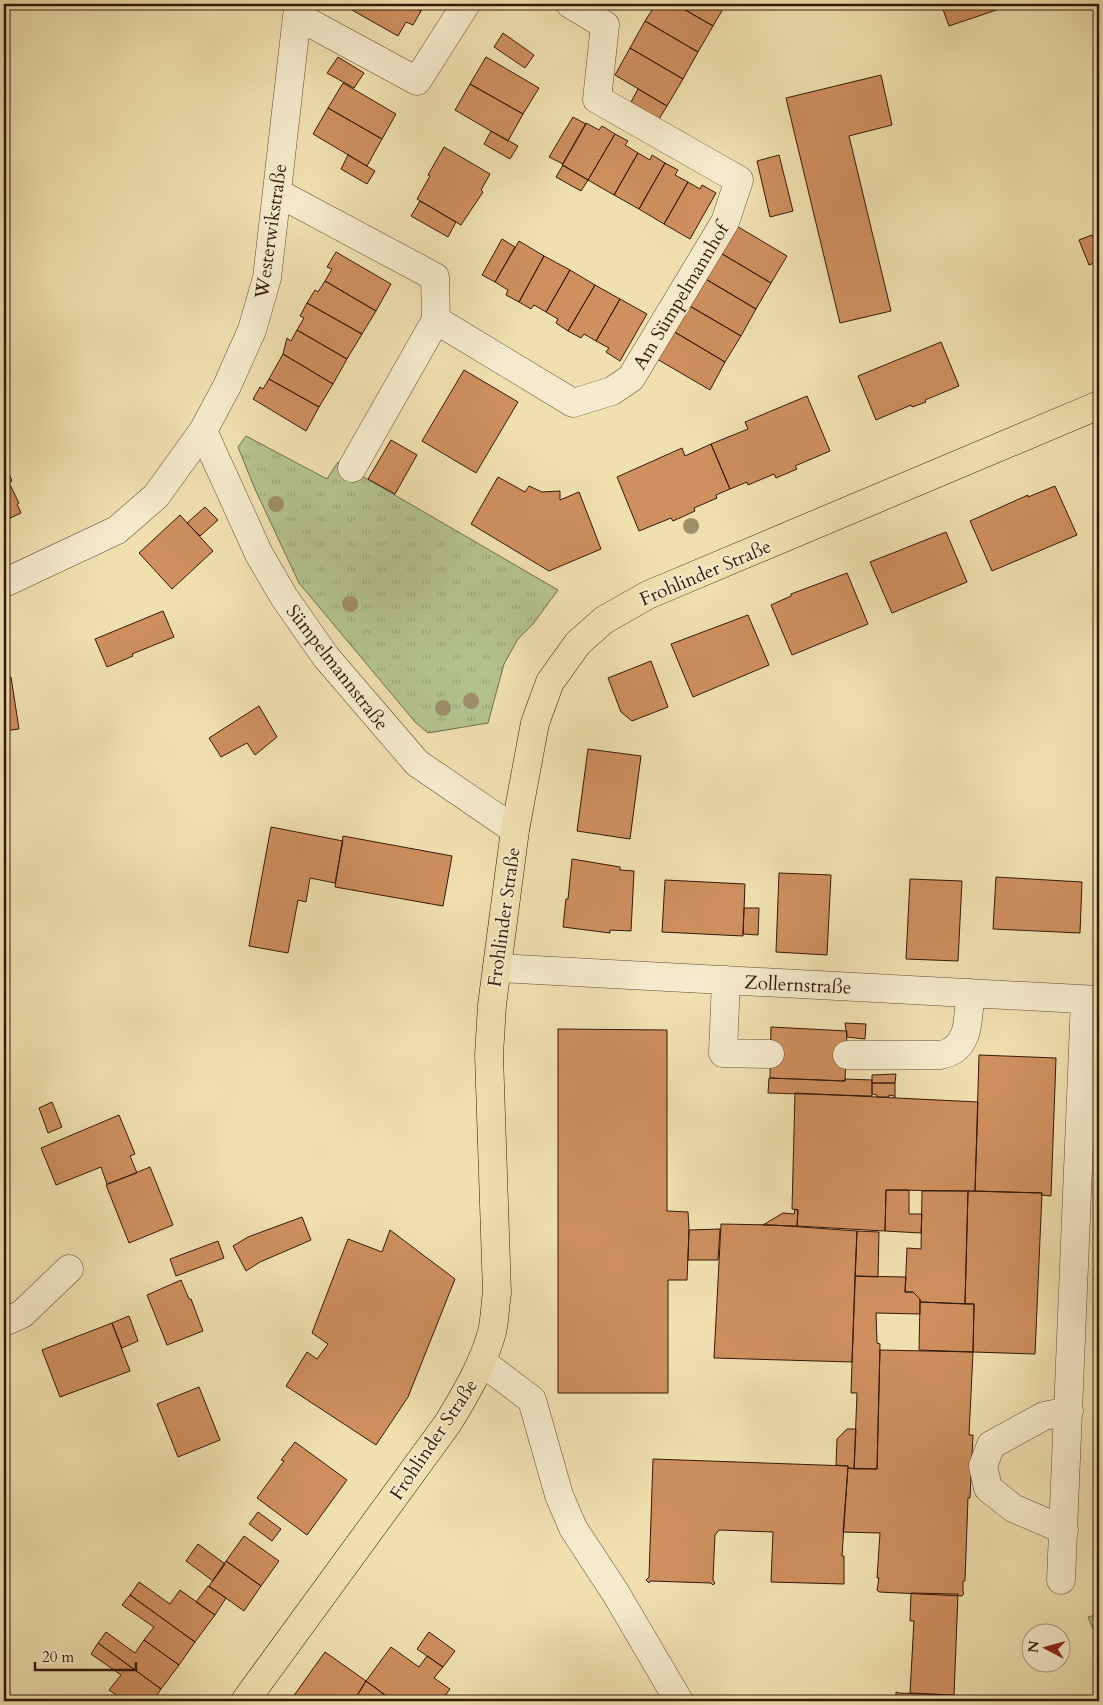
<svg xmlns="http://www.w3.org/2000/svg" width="1103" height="1705" viewBox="0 0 1103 1705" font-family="Cardo,serif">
  <defs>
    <pattern id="grass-tufts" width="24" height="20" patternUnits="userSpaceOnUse" patternTransform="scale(1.25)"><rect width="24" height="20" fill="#b4c390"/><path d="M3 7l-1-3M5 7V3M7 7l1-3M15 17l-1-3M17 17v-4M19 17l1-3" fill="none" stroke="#9ba77b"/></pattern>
    <pattern id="cemetery-stones" width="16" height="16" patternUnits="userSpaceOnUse" patternTransform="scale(1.25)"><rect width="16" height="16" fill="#b4c390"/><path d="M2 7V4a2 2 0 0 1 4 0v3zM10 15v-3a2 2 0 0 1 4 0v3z" fill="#9ba77b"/></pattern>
  </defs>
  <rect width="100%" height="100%" fill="#f0e0b0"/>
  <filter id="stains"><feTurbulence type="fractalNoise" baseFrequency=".004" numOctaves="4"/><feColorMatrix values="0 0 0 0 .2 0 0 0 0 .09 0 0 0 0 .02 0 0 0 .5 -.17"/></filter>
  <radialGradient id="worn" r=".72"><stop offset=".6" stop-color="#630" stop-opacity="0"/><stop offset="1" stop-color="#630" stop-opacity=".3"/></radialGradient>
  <path fill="url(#grass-tufts)" stroke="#746e4c" d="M246 436 327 479 338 462 558 590 533 624 518 639 504 664 488 723 428 733 415 722 299 583 255 489 238 447Z"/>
  <path fill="url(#cemetery-stones)" stroke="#746e4c" d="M1099 1614V1644L1088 1617Z"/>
  <path fill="#cf8f5f" stroke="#341808" d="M356 4H408L421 11 413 25 406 22 398 36 352 10Z
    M408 4H425L421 11Z
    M656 4H675L713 26 698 52 645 21Z
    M675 4H726L713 26Z
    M941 4H1014L949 26Z
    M645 21 698 52 683 79 630 48Z
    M503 33 534 55 525 68 494 47Z
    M630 48 683 79 667 106 615 75Z
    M338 57 364 73 354 88 327 73Z
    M486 57 539 88 523 114 470 84Z
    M881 75 892 125 849 136 891 311 840 323 786 98Z
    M343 83 396 114 382 139 328 108Z
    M470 84 523 114 508 141 455 110Z
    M638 89 667 106 659 119 631 102Z
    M328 108 382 139 367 166 313 134Z
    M573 117 586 124 563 164 549 157Z
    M586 123 599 130 602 126 615 134 588 180 562 165Z
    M491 131 518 146 510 159 484 144Z
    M615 134 628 141 625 145 638 153 614 195 588 180Z
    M444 147 490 174 481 190 483 192 461 225 417 199 430 176 428 175Z
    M638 153 650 160 652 155 665 163 639 209 614 195Z
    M348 155 375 171 367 184 341 169Z
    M779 155 793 211 770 217 757 161Z
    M665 163 678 170 675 175 688 182 664 224 639 209Z
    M563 165 588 180 581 191 556 177Z
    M688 182 700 189 702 185 716 193 690 239 664 224Z
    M420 201 456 222 448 237 411 216Z
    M735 225 787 256 771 283 719 252Z
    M1099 230V247L1093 232Z
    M1092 235 1099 252V261L1089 265 1079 240Z
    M502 239 515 247 495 282 482 275Z
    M519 241 544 256 519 302 506 295 508 290 495 282Z
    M336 252 391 284 376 311 325 281 332 269 327 267Z
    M719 252 771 283 756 309 704 278Z
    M544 256 570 270 546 312 534 305 531 309 519 302Z
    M570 270 595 285 568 331 556 323 558 319 546 312Z
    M704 278 756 309 741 336 688 305Z
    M325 281 376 311 362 334 307 303 315 290 318 292Z
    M595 285 620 299 596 341 584 334 581 338 568 331Z
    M620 299 647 314 620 361 606 352 609 348 596 341Z
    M307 303 362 334 347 359 297 330 304 318 300 316Z
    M688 305 741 336 725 362 673 331Z
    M297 330 347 359 333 384 283 354 287 338 291 341Z
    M673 331 725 362 710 390 657 359Z
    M941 342 959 386 925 400 926 402 912 407 911 405 876 420 858 376Z
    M283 354 333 384 319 407 269 379Z
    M464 370 518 402 476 473 422 441Z
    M269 379 319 407 306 431 253 399 260 387 263 389Z
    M807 396 830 451 795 466 797 469 776 478 774 474 748 485 747 482 730 489 711 444 748 429 745 422Z
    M391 440 417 455 395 494 368 479Z
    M711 444 730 489 716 495 717 498 694 508 695 511 673 521 671 518 639 531 617 477 682 448 685 456Z
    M6 467 12 481 9 483 19 503 17 504 21 513 4 521V468Z
    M498 477 525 492 529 486 542 492 560 491V500L579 492 601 549 549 571 471 524Z
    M1055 486 1077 535 992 571 970 521 1028 495V497Z
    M205 507 218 520 200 536 187 523Z
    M180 515 213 551 172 589 139 553Z
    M946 532 967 582 892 613 870 562Z
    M847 573 868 624 792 655 771 605 791 596V594Z
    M163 611 174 637 132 654 133 656 107 667 95 639Z
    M748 615 769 665 693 697 671 644Z
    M651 661 668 707 632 721 621 712 608 678Z
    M11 677 19 729 4 731V678Z
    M259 706 277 737 255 755 247 743 221 757 209 738Z
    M588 749 641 756 630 839 577 831Z
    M271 827 343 841 335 883 310 878 306 902 298 900 288 953 249 946Z
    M343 836 452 856 443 906 335 887Z
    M572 859 620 867V870L634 871 631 931 610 930V933L563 927 566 899H568Z
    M779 873 831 875 827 955 776 952Z
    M996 877 1082 882 1080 933 993 929Z
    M910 879 962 881 958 961 906 959Z
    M665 880 745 884 743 936 662 932Z
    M744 908H759L758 935 743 934Z
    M845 1023 866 1024 865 1039 847 1037Z
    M771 1027 847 1031 845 1081 770 1078Z
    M558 1029 667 1030V1211L688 1212 689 1230 687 1280H668V1393H558Z
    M979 1055 1056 1058 1051 1196 1041 1195 1042 1193 975 1191Z
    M896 1074 895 1083H872V1075Z
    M769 1078 845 1081V1079L872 1080V1096L768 1093Z
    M872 1083H895V1098L894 1096 889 1095V1097H877V1095L872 1094Z
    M795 1093 978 1102 975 1191 886 1190 885 1231 797 1226 798 1210 792 1209Z
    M52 1102 62 1127 48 1133 39 1108Z
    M119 1115 135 1154 130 1156 137 1173 107 1184 101 1167 56 1185 41 1148Z
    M150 1167 173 1225 129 1243 106 1185Z
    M886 1190H909V1214H922L921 1233 885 1231Z
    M922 1191H968L965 1304 920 1302V1299L913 1292H905L907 1248 921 1249Z
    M968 1191 1042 1193 1035 1354 973 1352 974 1304H965Z
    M795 1209 798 1210 797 1226 763 1225 783 1213 794 1214Z
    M4 1213 8 1224 4 1226Z
    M302 1217 311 1240 260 1262 246 1271 233 1246 248 1237Z
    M721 1224 773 1225 857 1231 852 1362 714 1358Z
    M720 1229 718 1260H688L689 1230Z
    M390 1230 455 1279 408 1397 376 1445 286 1386 307 1352 317 1359 328 1344 312 1333 348 1239 382 1252Z
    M857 1231 879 1232 878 1277 855 1276Z
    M218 1241 224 1258 176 1276 170 1259Z
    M855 1276 906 1277 905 1292H913L920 1299V1314L876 1313 877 1343 880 1344 877 1469H854L857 1393H851Z
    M181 1280 189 1299H191L203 1331 167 1345 147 1295Z
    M920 1302 974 1304 973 1352 919 1350Z
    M129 1316 138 1341 122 1348 112 1323Z
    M112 1323 130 1371 60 1397 42 1350Z
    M880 1350 973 1352 969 1435H973L970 1498H968L965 1581H963V1592L964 1593 962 1596 879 1592 877 1590 879 1578H877L880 1533 843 1532 848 1468 877 1469Z
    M199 1387 220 1440 178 1457 157 1404Z
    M847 1429H856L854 1469 848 1468V1466L836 1465 837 1439Z
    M295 1442 347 1480 307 1535 257 1498 284 1461 281 1460Z
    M1099 1447V1482H1098Z
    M653 1459 848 1466 842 1556H844V1584L771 1582 773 1532 719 1530 715 1535 713 1580 715 1583 713 1585 711 1583 650 1581 649 1583 646 1580 649 1577Z
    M258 1512 281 1529 272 1541 249 1524Z
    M244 1536 279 1561 261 1586 226 1561Z
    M198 1544 225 1564 213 1581 186 1561Z
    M226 1561 261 1586 244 1611 209 1586Z
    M139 1582 170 1604 180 1590 215 1615 195 1642 130 1595Z
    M208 1586 226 1598 215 1615 196 1602Z
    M911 1593 958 1594 954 1695 910 1693 914 1621H910Z
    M130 1595 195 1642 179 1665 144 1640 154 1627 122 1605Z
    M106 1632 135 1653 144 1640 179 1665 161 1689 98 1643Z
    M429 1632 455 1651 443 1667 417 1649Z
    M98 1643 161 1689 153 1701H125L109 1690 121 1675 91 1654Z
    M391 1647 419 1667 427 1656 443 1667 434 1678 450 1689 441 1701H393L366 1681Z
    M325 1652 366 1681 355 1699 356 1701H290Z
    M366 1681 393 1701H356L355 1699Z
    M896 1692 899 1693 1088 1701H896Z"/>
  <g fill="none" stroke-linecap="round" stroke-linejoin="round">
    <g stroke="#634a32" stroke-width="29">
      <path id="minor" d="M297 16 417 81 466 4
        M278 193 435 277 436 320 573 403 612 391 631 378 725 222 739 180 597 99 605 25 570 4
        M203 431 259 554 284 597 326 657 417 763 515 830
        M352 468 436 320
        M4 583 117 530 156 496 203 431 227 386 252 330 267 278 297 16 302 4
        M497 968 1099 1000
        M726 980 723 1053 770 1054
        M847 1055H940C971 1050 968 1017 970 993
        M4 1322 22 1314 69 1269
        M482 1362 532 1400 559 1495 573 1528 615 1592 679 1701
        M1064 1530 1013 1508 988 1488 983 1466 991 1445 1044 1416 1069 1411
        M1061 1580 1085 1000"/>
    </g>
    <g stroke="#341808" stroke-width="29">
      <path id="major" d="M245 1701 448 1423C466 1393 483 1365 492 1332 495 1319 495 1305 497 1293L489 1055 492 1005 515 830 535 723 550 682 578 643 604 620 648 595 1099 405"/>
    </g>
    <use href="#minor" stroke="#f5ebcc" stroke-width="28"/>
    <use href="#major" stroke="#f0e0b0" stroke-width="28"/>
  </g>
  <g fill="#9e8e6a">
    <circle cx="276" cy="504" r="8"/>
    <circle cx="691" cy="526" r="8"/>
    <circle cx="350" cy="604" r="8"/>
    <circle cx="471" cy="701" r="8"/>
    <circle cx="443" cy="708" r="8"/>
  </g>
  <g text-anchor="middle" stroke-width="4" stroke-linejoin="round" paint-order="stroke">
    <g font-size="19" fill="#341808" stroke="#f5ebcc">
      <text transform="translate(270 231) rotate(-82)" y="7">Westerwikstraße</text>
      <text transform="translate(680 296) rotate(-59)" y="7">Am Sümpelmannhof</text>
      <text transform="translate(705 572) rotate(-23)" y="7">Frohlinder Straße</text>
      <text transform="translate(338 667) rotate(52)" y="7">Sümpelmannstraße</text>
      <text transform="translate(503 917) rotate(-82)" y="7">Frohlinder Straße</text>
      <text transform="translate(798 984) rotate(3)" y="7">Zollernstraße</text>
      <text transform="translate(433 1439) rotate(-56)" y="7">Frohlinder Straße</text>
    </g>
  </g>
  <rect width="1103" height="1705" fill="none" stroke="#f0e0b0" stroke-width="20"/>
  <rect x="5" y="5" width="1093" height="1695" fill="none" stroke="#341808" stroke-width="2.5"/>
  <rect x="10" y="10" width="1083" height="1685" fill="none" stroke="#341808"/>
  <g transform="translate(1046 1648) rotate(276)"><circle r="24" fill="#f5ebcc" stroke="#a8977e"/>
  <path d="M0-4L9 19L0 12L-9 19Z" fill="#8f2418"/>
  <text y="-8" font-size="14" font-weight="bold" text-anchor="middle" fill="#341808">N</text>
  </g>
  <path d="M35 1662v8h101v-8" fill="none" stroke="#341808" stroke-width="2.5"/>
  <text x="42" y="1662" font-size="15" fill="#341808" stroke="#f5ebcc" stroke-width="4" paint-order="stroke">20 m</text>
  <rect width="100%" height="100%" filter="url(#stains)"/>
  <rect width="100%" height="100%" fill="url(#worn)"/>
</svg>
